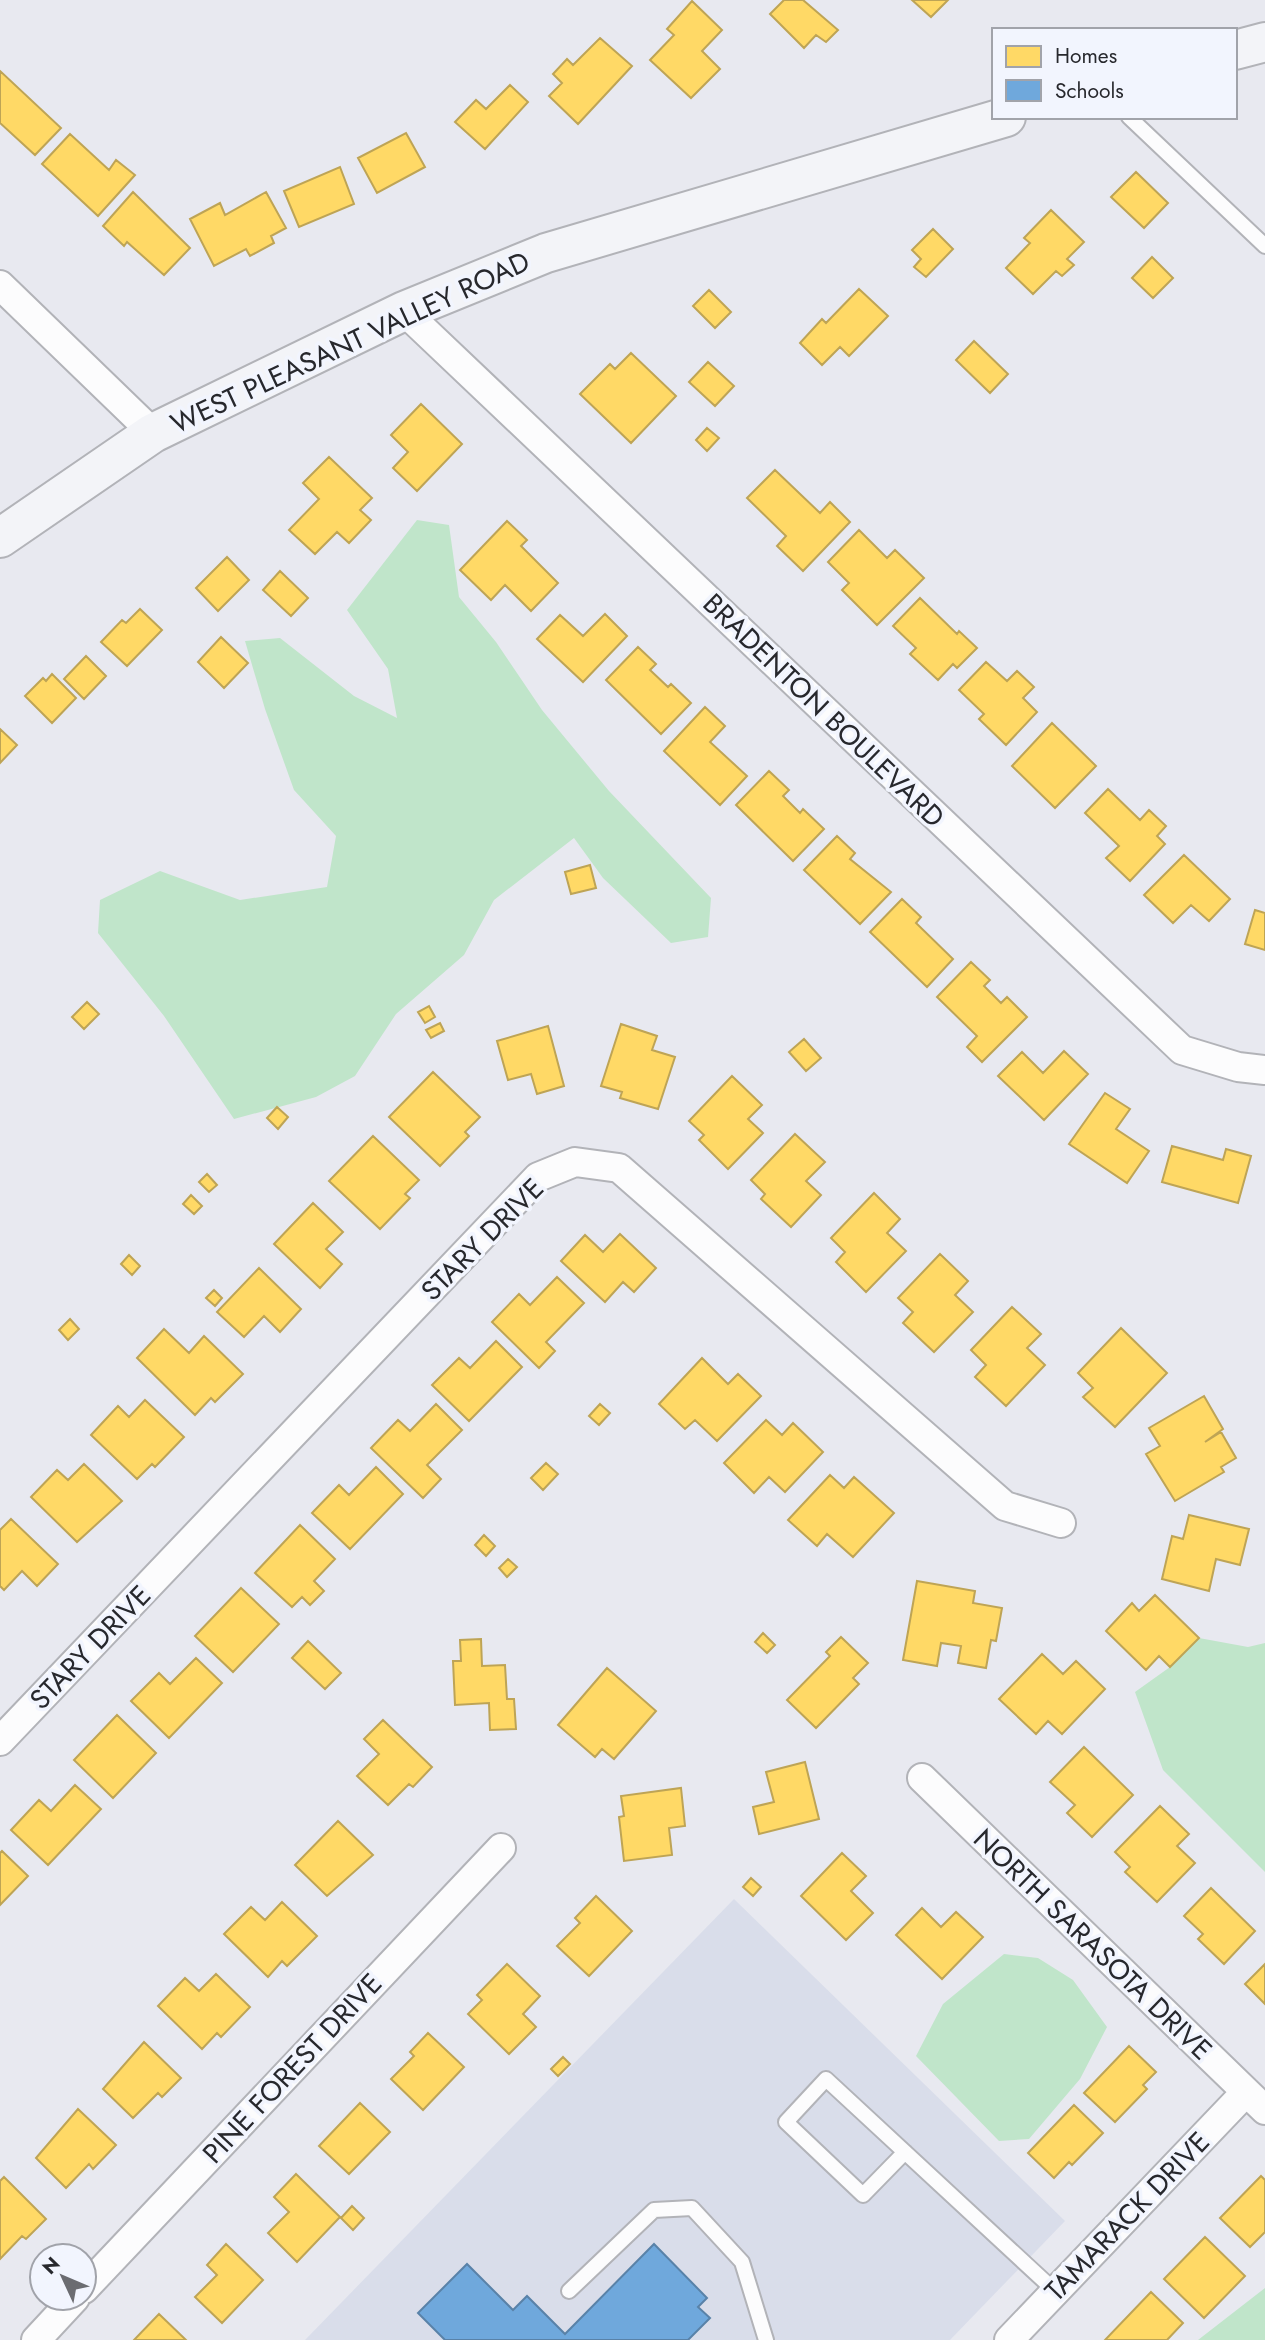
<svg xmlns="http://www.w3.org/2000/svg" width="1265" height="2340" viewBox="0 0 1265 2340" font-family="Jost,sans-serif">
  <rect width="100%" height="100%" fill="#e8e9f0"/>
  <path fill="#d9ddea" d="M734 1899 1065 2221 950 2340H305Z"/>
  <path fill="#c0e5ca" d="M417 520 449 525 459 597 496 642 542 710 609 791 711 898 708 937 671 943 603 878 574 838 494 900 464 955 396 1014 355 1076 316 1097 234 1119 164 1016 98 933 100 900 160 871 240 900 327 887 336 836 294 790 265 709 245 641 280 638 354 696 397 718 388 669 347 610Z
    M1199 1638 1248 1647 1265 1643V1872L1163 1770 1135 1692 1170 1667Z
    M1004 1954 1038 1958 1073 1980 1107 2027 1080 2079 1029 2139 999 2141 916 2056 943 2004Z
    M1265 2288V2340H1198Z"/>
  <path fill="#ffd966" stroke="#bea455" stroke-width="2" d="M784 0H803L838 30 826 42 816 35 804 48 770 14Z
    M912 0H948L931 17Z
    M692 1 722 30 702 51 720 69 691 98 650 60 674 35 667 29Z
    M600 38 632 66 578 124 549 96 562 83 553 74 567 59 573 65Z
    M0 71 61 128 35 155 0 123Z
    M510 85 528 102 485 149 455 122 476 100 486 109Z
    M406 133 425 167 377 193 358 158Z
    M70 134 109 170 116 160 135 175 98 216 42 164Z
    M340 167 354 204 299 227 284 191Z
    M1136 172 1168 203 1144 228 1111 197Z
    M133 192 190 248 164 275 127 242 124 246 103 226Z
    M266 192 286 228 271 236 274 243 250 256 246 249 214 266 190 219 220 203 225 215Z
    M1051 210 1084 242 1067 259 1074 265 1062 276 1056 271 1033 294 1006 268 1030 243 1024 238Z
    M933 229 953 249 926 277 914 267 921 259 912 250Z
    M1152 257 1173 278 1153 298 1132 278Z
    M859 289 888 316 849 356 840 347 822 365 800 343 822 319 826 323Z
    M709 290 731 312 715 328 693 306Z
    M974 341 1008 374 990 393 956 360Z
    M631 353 676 396 631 443 580 394 610 364 615 369Z
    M708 362 734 386 715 406 689 382Z
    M421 404 462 444 417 491 393 468 408 452 391 435Z
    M707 428 719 438 707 451 696 440Z
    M329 457 372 498 360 510 371 520 349 543 337 532 315 554 289 530 319 499 303 483Z
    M775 470 820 513 830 502 850 522 803 571 777 546 786 536 747 498Z
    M507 521 527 540 521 546 558 583 531 611 505 585 491 600 460 570Z
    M859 530 887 558 895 550 924 578 877 625 842 590 849 583 828 562Z
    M227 557 249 580 218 611 196 588Z
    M280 571 308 598 291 616 263 590Z
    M920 598 957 634 959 631 977 648 957 668 953 664 938 680 910 654 916 648 893 626Z
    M140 609 162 630 127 666 101 642 122 620 126 623Z
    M605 614 627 636 583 682 537 639 560 615 583 636Z
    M221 637 248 663 224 688 198 662Z
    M638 647 656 664 650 670 668 687 671 684 691 703 661 734 606 680Z
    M86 656 106 676 84 699 64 679Z
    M986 662 1007 681 1017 671 1034 687 1023 698 1037 712 1006 745 979 719 984 714 959 690Z
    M52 674 76 698 52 723 25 696 43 678 46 681Z
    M705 707 725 726 710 742 747 776 720 805 664 751Z
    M1052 723 1096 766 1055 808 1012 766Z
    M0 729 17 745 0 763Z
    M769 771 789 790 783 796 800 813 803 809 824 829 793 861 736 805Z
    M1108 789 1140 820 1149 810 1166 826 1157 836 1165 844 1130 881 1106 858 1119 846 1085 813Z
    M837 836 855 853 850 859 891 892 860 924 804 870Z
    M1184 855 1230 899 1209 921 1191 905 1173 923 1144 895Z
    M590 865 596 888 571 894 565 872Z
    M902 899 921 917 916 923 953 959 927 987 870 932Z
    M1255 910 1265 913V950L1245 944Z
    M971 962 990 980 984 986 1001 1003 1007 997 1027 1017 982 1062 967 1047 977 1036 937 997Z
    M87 1002 99 1014 84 1029 72 1017Z
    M429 1006 435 1017 425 1023 418 1012Z
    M440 1023 444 1031 431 1038 426 1030Z
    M621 1024 657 1036 652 1050 675 1057 658 1109 620 1098 622 1092 601 1086Z
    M548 1026 564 1086 537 1094 531 1074 508 1080 497 1041Z
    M804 1039 821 1058 806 1071 789 1052Z
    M1064 1051 1088 1074 1044 1120 998 1076 1022 1052 1043 1073Z
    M433 1072 480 1117 465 1132 469 1136 440 1166 389 1117Z
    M732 1076 762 1105 748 1119 763 1133 728 1169 699 1140 704 1135 689 1121Z
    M1105 1093 1130 1109 1116 1129 1149 1151 1127 1183 1069 1144Z
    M277 1107 288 1117 278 1129 267 1118Z
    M795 1134 825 1162 806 1181 821 1195 791 1227 761 1199 765 1194 751 1180Z
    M373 1136 419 1180 405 1194 410 1198 380 1229 329 1181Z
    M1172 1146 1223 1160 1226 1149 1251 1156 1238 1203 1162 1182Z
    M207 1174 217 1185 209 1192 199 1182Z
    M874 1193 900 1219 887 1233 906 1251 866 1292 836 1262 845 1252 831 1238Z
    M191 1195 202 1206 194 1214 183 1204Z
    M313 1203 343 1232 326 1249 342 1264 320 1288 274 1244Z
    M620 1234 656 1268 634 1292 623 1282 605 1302 561 1261 585 1235 603 1252Z
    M940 1254 968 1281 955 1295 973 1312 934 1352 903 1323 913 1312 898 1298Z
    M129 1255 140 1266 132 1275 121 1264Z
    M259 1268 301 1309 280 1332 264 1316 244 1337 217 1312Z
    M557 1277 584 1303 546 1342 555 1351 539 1368 492 1322 519 1294 530 1305Z
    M214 1290 222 1298 215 1306 206 1298Z
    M1012 1307 1041 1334 1027 1348 1045 1365 1006 1406 975 1377 986 1365 971 1350Z
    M70 1319 79 1329 68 1340 59 1330Z
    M1121 1328 1167 1373 1115 1427 1083 1397 1093 1388 1078 1373Z
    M164 1329 189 1353 204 1336 243 1374 215 1402 211 1398 195 1415 137 1358Z
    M496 1341 522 1367 469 1421 432 1385 459 1358 470 1368Z
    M702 1358 728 1384 738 1374 761 1396 717 1441 695 1420 685 1429 659 1404Z
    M1204 1396 1223 1429 1205 1442 1221 1432 1236 1458 1221 1467 1224 1472 1175 1501 1146 1454 1160 1446 1149 1428Z
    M145 1400 184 1437 155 1467 152 1464 137 1479 91 1435 118 1406 129 1417Z
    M436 1404 462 1430 427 1465 441 1479 423 1498 371 1448 398 1420 410 1431Z
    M600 1404 610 1413 599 1425 589 1416Z
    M766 1420 782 1435 793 1423 823 1452 785 1492 769 1477 754 1493 724 1463Z
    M546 1463 558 1474 543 1490 531 1478Z
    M84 1464 122 1501 77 1542 31 1497 57 1470 68 1480Z
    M376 1467 403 1494 350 1549 312 1513 339 1485 349 1495Z
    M830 1475 844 1488 854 1477 894 1513 853 1557 827 1534 817 1546 788 1520Z
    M1189 1515 1249 1529 1240 1565 1216 1559 1209 1591 1162 1579 1172 1536 1183 1539Z
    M11 1519 58 1564 37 1586 22 1571 4 1590 0 1586V1530Z
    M300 1525 335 1559 314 1581 324 1591 310 1605 302 1597 292 1607 255 1573Z
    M484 1535 495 1546 486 1556 475 1545Z
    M508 1559 517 1567 507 1577 499 1568Z
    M917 1581 975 1591 973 1603 1002 1608 996 1641 991 1640 986 1668 958 1663 961 1646 941 1643 937 1666 903 1660Z
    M241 1588 279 1624 233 1672 195 1636Z
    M1155 1595 1199 1638 1170 1667 1159 1656 1146 1670 1106 1631 1132 1603 1139 1611Z
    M763 1633 775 1645 767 1653 755 1642Z
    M841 1637 868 1663 853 1678 859 1684 816 1728 787 1700 830 1656 826 1652Z
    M481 1639 482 1666 505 1665 507 1699H514L516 1729 490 1730 489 1703 455 1705 453 1661H461L460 1640Z
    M308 1641 341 1673 325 1689 292 1658Z
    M1042 1654 1063 1674 1076 1661 1105 1689 1062 1734 1048 1721 1036 1734 999 1699Z
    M196 1658 222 1683 169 1738 131 1701 159 1673 170 1684Z
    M607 1668 656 1711 614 1759 602 1749 595 1757 558 1725Z
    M117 1715 156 1753 113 1798 74 1760Z
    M383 1720 432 1767 413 1787 409 1784 388 1805 357 1776 379 1754 364 1739Z
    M1084 1747 1133 1795 1092 1837 1067 1813 1075 1805 1050 1782Z
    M805 1762 819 1819 759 1834 753 1807 774 1802 766 1772Z
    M75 1785 101 1809 48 1865 11 1830 39 1800 51 1811Z
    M681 1788 685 1826 669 1828 672 1855 624 1861 619 1817 624 1816 621 1796Z
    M1160 1806 1189 1834 1177 1846 1195 1863 1157 1902 1125 1872 1130 1867 1115 1852Z
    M338 1821 373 1855 327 1896 295 1865Z
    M2 1851 28 1876 0 1905V1853Z
    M842 1853 866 1876 851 1891 873 1913 846 1940 801 1896Z
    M751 1878 761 1887 753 1896 743 1887Z
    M1211 1888 1255 1931 1224 1964 1198 1939 1203 1934 1184 1916Z
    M596 1896 632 1931 589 1976 557 1946 580 1923 575 1918Z
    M282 1902 317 1936 287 1966 282 1961 268 1977 224 1934 251 1907 265 1920Z
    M922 1908 941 1927 956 1912 983 1937 942 1979 896 1935Z
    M507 1964 540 1996 523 2014 536 2027 509 2054 468 2014 482 2000 477 1995Z
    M1265 1964V2004L1245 1984Z
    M216 1974 250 2007 221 2037 217 2033 202 2049 158 2006 185 1978 199 1991Z
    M428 2033 464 2067 423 2110 391 2079 414 2056 410 2052Z
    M144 2042 181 2078 162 2097 158 2093 133 2118 103 2089Z
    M1129 2046 1156 2072 1143 2085 1147 2089 1115 2122 1084 2093Z
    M563 2057 570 2064 558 2076 551 2069Z
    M360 2103 390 2132 349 2174 319 2146Z
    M1074 2105 1103 2133 1072 2165 1069 2162 1054 2178 1028 2153Z
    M78 2109 116 2145 93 2169 89 2164 66 2188 36 2158Z
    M296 2174 340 2217 297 2262 268 2233 289 2212 274 2197Z
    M1261 2176 1265 2180V2232L1250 2247 1220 2218Z
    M4 2177 46 2219 26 2239 22 2236 0 2259V2181Z
    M352 2206 364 2218 353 2230 341 2218Z
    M1205 2237 1245 2276 1204 2318 1164 2279Z
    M226 2244 263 2280 222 2323 195 2297 217 2275 207 2265Z
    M1151 2292 1183 2323 1167 2340H1105Z
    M159 2314 186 2340H134Z"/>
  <path fill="#6fa8dc" stroke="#5982a8" stroke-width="2" d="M654 2244 707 2298 698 2307 710 2318 688 2340H445L418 2313 467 2264 513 2310 527 2296 565 2334Z"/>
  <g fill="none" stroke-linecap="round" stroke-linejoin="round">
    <g stroke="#b2b3b8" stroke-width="18">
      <path id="service" d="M1129 117 1265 246
        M905 2152 863 2195 786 2122 826 2079 1055 2291
        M569 2291 654 2210 692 2208 742 2262 766 2340"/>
    </g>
    <g stroke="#b2b3b8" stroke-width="32">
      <path id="minor" d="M0 285 153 433
        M404 311 1182 1050 1238 1067 1265 1070
        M0 1741 538 1177 575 1162 619 1168 1005 1506 1061 1523
        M922 1778 1265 2110
        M84 2289 501 1848
        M36 2340 75 2298
        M1009 2340 1246 2092"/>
    </g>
    <g stroke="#b2b3b8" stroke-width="42">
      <path id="secondary" d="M1235 50 1265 42
        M0 538 153 433 404 311 546 253 1006 117"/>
    </g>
    <use href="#service" stroke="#fcfcfd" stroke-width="14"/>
    <use href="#minor" stroke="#fcfcfd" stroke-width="28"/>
    <use href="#secondary" stroke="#f3f4f8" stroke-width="38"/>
  </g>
  <g text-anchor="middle" stroke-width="7" stroke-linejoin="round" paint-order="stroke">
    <g font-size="28" fill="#27282d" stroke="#f2f5fe">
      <text transform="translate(350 342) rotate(-25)" y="10">WEST PLEASANT VALLEY ROAD</text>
      <text transform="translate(824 710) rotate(44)" y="10">BRADENTON BOULEVARD</text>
      <text transform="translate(482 1239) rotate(-45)" y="10">STARY DRIVE</text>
      <text transform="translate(90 1647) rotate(-46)" y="10">STARY DRIVE</text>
      <text transform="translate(1093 1944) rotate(44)" y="10">NORTH SARASOTA DRIVE</text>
      <text transform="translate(292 2068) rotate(-47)" y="10">PINE FOREST DRIVE</text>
      <text transform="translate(1127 2216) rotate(-46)" y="10">TAMARACK DRIVE</text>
    </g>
  </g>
  <rect x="992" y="28" width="245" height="91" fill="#f2f5fe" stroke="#a1a3aa" stroke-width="2"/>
  <rect x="1006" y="46" width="35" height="21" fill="#ffd966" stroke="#a1a3aa" stroke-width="2"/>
  <text x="1055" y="63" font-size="21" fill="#27282d">Homes</text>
  <rect x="1006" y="80" width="35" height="21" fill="#6fa8dc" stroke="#a1a3aa" stroke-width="2"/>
  <text x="1055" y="98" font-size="21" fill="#27282d">Schools</text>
  <g transform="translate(63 2277) rotate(314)"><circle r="33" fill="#f2f5fe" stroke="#a1a3aa" stroke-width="2"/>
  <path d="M0-5L12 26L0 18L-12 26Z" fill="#6b6c71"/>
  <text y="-10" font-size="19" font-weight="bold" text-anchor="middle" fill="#27282d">N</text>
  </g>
</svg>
